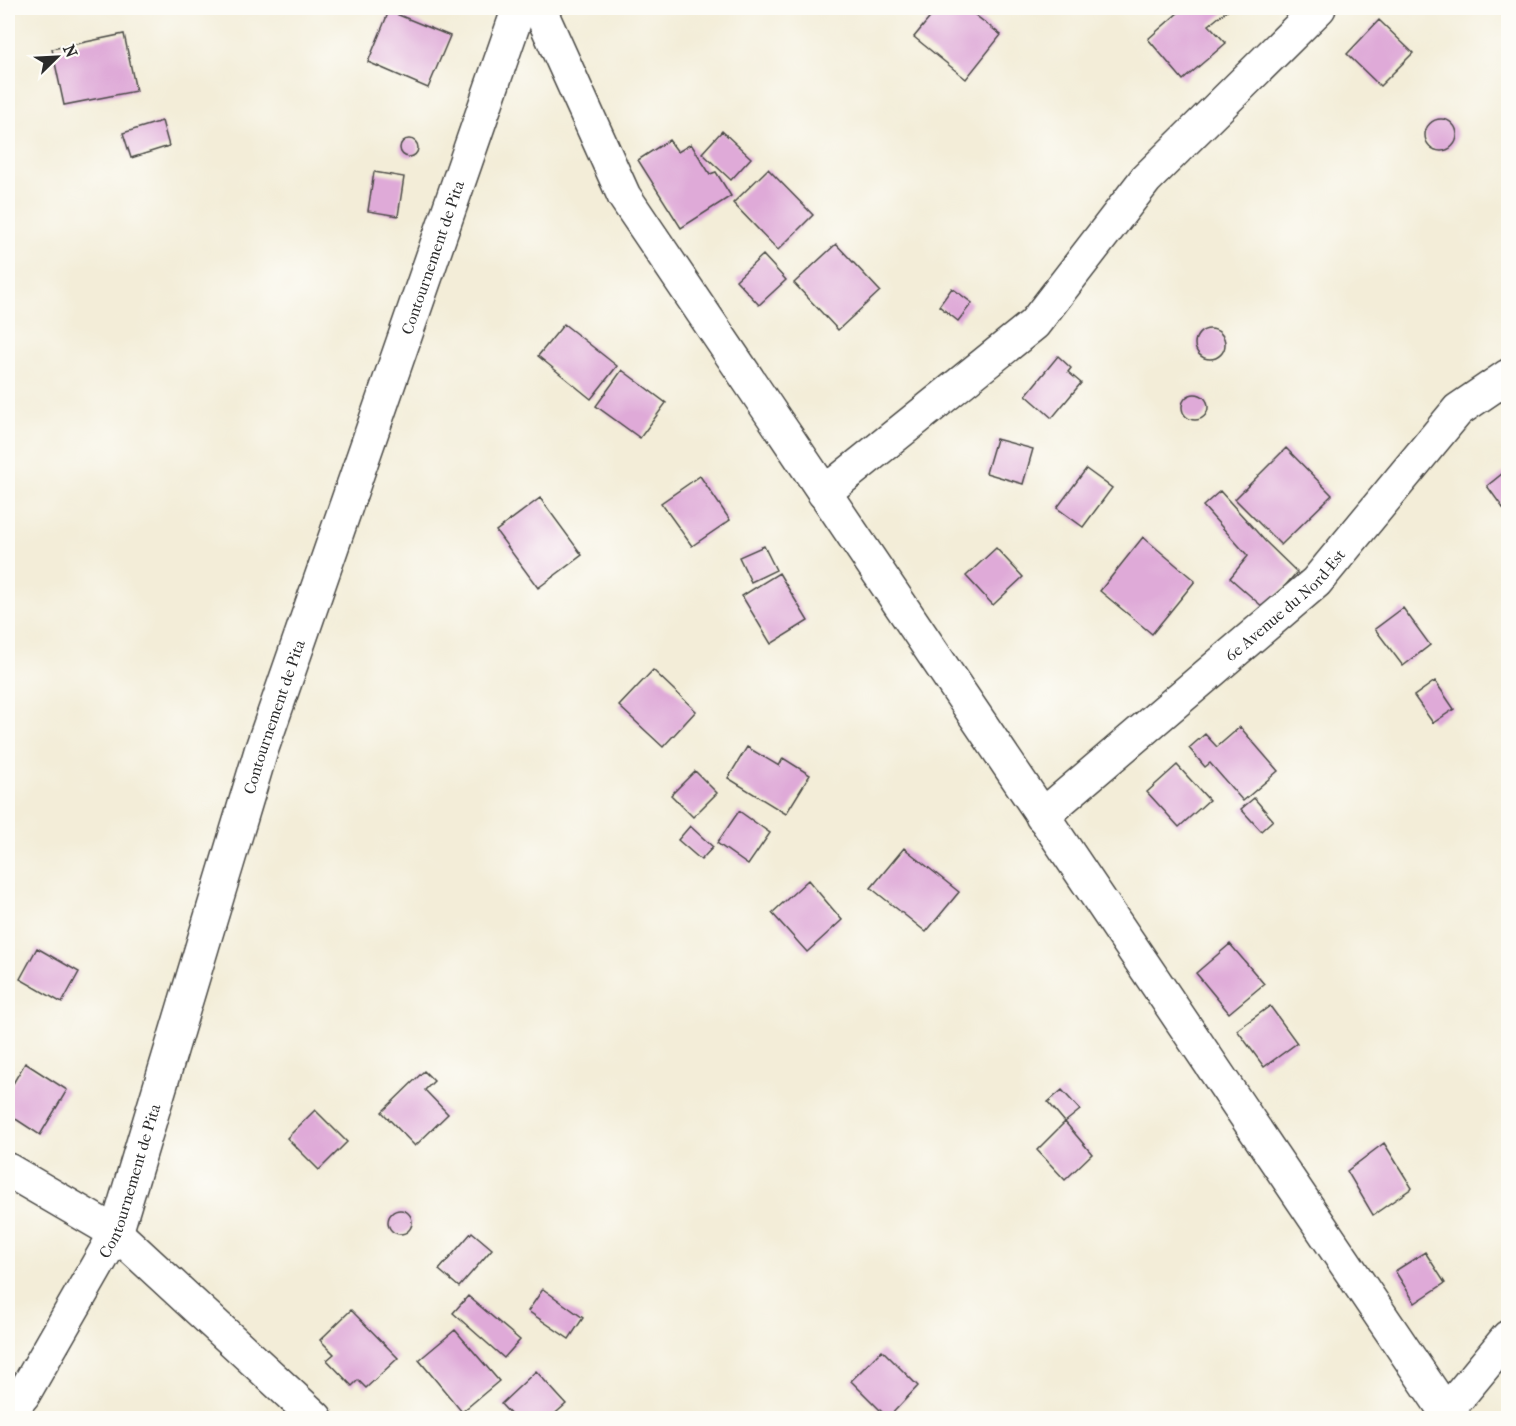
<svg xmlns="http://www.w3.org/2000/svg" width="1516" height="1426" viewBox="0 0 1516 1426" font-family="'IM FELL French Canon',serif">
  <rect width="100%" height="100%" fill="#fdfcf7"/>
  <filter id="ink" filterUnits="userSpaceOnUse"><feTurbulence type="fractalNoise" baseFrequency=".0167" numOctaves="2"/><feDisplacementMap in="SourceGraphic" scale="12" xChannelSelector="R" yChannelSelector="G"/><feConvolveMatrix kernelMatrix="1 2 1 2 8 2 1 2 1" color-interpolation-filters="sRGB"/></filter>
  <filter id="wash" filterUnits="userSpaceOnUse"><feTurbulence type="fractalNoise" baseFrequency=".008" numOctaves="4" result="noise"/><feDisplacementMap in="SourceGraphic" scale="24" xChannelSelector="R" yChannelSelector="G"/><feGaussianBlur stdDeviation="1.35" result="paint"/><feColorMatrix in="noise" values="0 0 0 0 0 0 0 0 0 0 0 0 0 0 0 0 0 1.4 0 .05"/><feComposite in="paint" operator="in"/></filter>
  <g filter="url(#wash)">
    <rect width="100%" height="100%" fill="#f3edd8"/>
    <g id="blocks">
      <path fill="#dfaad8" d="M938 8H966L1001 35 966 79 914 37Z
        M1178 8H1230L1209 25 1226 43 1183 80 1148 39 1180 11Z
        M389 11 450 36 428 88 368 62Z
        M1379 20 1413 53 1380 86 1347 54Z
        M124 34 136 91 64 105 52 49Z
        M1425 135a16 16 0 1 1 32 0a16 16 0 1 1-32 0Z
        M162 121 169 146 131 158 123 133Z
        M722 131 751 158 731 180 702 153Z
        M400 148a9 9 0 1 1 18 0a9 9 0 1 1-18 0Z
        M669 140 678 152 691 144 710 174 716 172 731 196 681 228 638 160Z
        M768 169 813 215 778 250 733 203Z
        M374 172 404 177 398 216 368 211Z
        M836 244 880 291 838 330 794 283Z
        M763 255 786 280 759 305 736 280Z
        M952 288 972 303 958 321 939 306Z
        M564 324 617 366 591 399 538 356Z
        M1195 344a15 15 0 1 1 30 0a15 15 0 1 1-30 0Z
        M1058 356 1071 368 1068 372 1081 383 1052 418 1026 395Z
        M622 370 666 403 640 438 596 406Z
        M1182 407a13 13 0 1 1 26 0a13 13 0 1 1-26 0Z
        M996 439 1033 449 1023 484 986 473Z
        M1286 448 1332 495 1281 545 1235 499Z
        M1086 469 1112 488 1083 527 1057 508Z
        M1508 469V515L1487 486Z
        M700 476 730 520 692 546 661 503Z
        M1220 491 1265 541 1297 572 1265 609 1230 578 1248 556 1203 506Z
        M540 498 582 555 538 588 496 531Z
        M1143 537 1195 581 1152 634 1100 591Z
        M764 546 776 570 751 582 739 557Z
        M996 548 1023 577 993 605 966 576Z
        M779 573 808 621 771 644 742 596Z
        M1403 608 1430 645 1403 666 1375 629Z
        M653 670 696 711 663 747 619 706Z
        M1435 681 1454 709 1433 723 1414 696Z
        M1240 727 1278 771 1243 801 1210 763 1205 767 1189 748 1205 734 1217 747Z
        M747 747 779 766 783 758 810 775 786 814 728 778Z
        M1177 765 1209 800 1179 827 1147 792Z
        M695 771 717 793 693 817 671 795Z
        M1254 798 1273 820 1261 831 1241 809Z
        M739 811 770 833 748 865 717 843Z
        M690 826 713 847 701 860 678 840Z
        M904 848 959 892 926 932 871 888Z
        M808 880 842 920 807 952 772 913Z
        M1230 944 1264 984 1229 1013 1196 973Z
        M37 948 79 972 62 1003 20 979Z
        M1270 1006 1297 1043 1264 1067 1237 1030Z
        M25 1063 67 1090 40 1135 8 1114V1092Z
        M424 1071 434 1081 425 1090 448 1114 415 1146 382 1112Z
        M1062 1090 1080 1110 1065 1122 1092 1154 1065 1180 1037 1150 1065 1122 1048 1102Z
        M315 1110 347 1142 319 1170 287 1138Z
        M1384 1143 1412 1188 1373 1215 1347 1171Z
        M388 1222a12 12 0 1 1 24 0a12 12 0 1 1-24 0Z
        M472 1232 492 1249 459 1287 439 1270Z
        M1425 1252 1445 1283 1415 1303 1395 1271Z
        M543 1289 583 1318 569 1339 528 1311Z
        M468 1296 520 1340 504 1358 453 1313Z
        M351 1310 398 1358 366 1388 358 1380 352 1386 327 1360 334 1354 320 1340Z
        M455 1330 499 1381 462 1412 419 1360Z
        M882 1350 918 1386 888 1418 851 1381Z
        M536 1371 566 1404 550 1418H514L501 1404Z"/>
    </g>
  </g>
  <g filter="url(#ink)">
    <use href="#blocks" fill-opacity="0" stroke="#494845" stroke-width="1.5"/>
    <g fill="none" stroke-linecap="round" stroke-linejoin="round">
      <g stroke="#494845" stroke-width="36">
        <g id="minor">
          <path d="M539 8 624 196 1450 1418"/>
          <path d="M824 493 1034 324 1146 179 1319 8"/>
          <path id="s1" d="M1042 816 1316 582 1458 410 1508 376"/>
          <path d="M8 1170 116 1233 316 1418"/>
          <path d="M1446 1412 1508 1337"/>
          <path id="s2" d="M8 1413 23 1395 116 1233 261 751 519 8"/>
        </g>
      </g>
      <use href="#minor" stroke="#fff" stroke-width="33"/>
    </g>
  </g>
  <g text-anchor="middle" stroke-width="4.5" stroke-linejoin="round" paint-order="stroke">
    <g font-size="16" fill="#2b2b2b" stroke="#fdfcf7">
      <text dy="6" stroke="none"><textPath href="#s2" startOffset="1236">Contournement de Pita</textPath></text>
      <text dy="6" stroke="none"><textPath href="#s1" startOffset="322">6e Avenue du Nord-Est</textPath></text>
      <text dy="6" stroke="none"><textPath href="#s2" startOffset="750">Contournement de Pita</textPath></text>
      <text dy="6" stroke="none"><textPath href="#s2" startOffset="264">Contournement de Pita</textPath></text>
    </g>
  </g>
  <rect width="1516" height="1426" fill="none" stroke="#fdfcf7" stroke-width="30"/>
  <g transform="translate(57 57) rotate(66)" stroke="#fdfcf7" stroke-width="4.5" paint-order="stroke">
  <path d="M0-4.5L10 22L0 15L-10 22Z" fill="#2b2b2b"/>
  <text y="-9" font-size="16" font-weight="bold" text-anchor="middle" fill="#2b2b2b">N</text>
  </g>
</svg>
